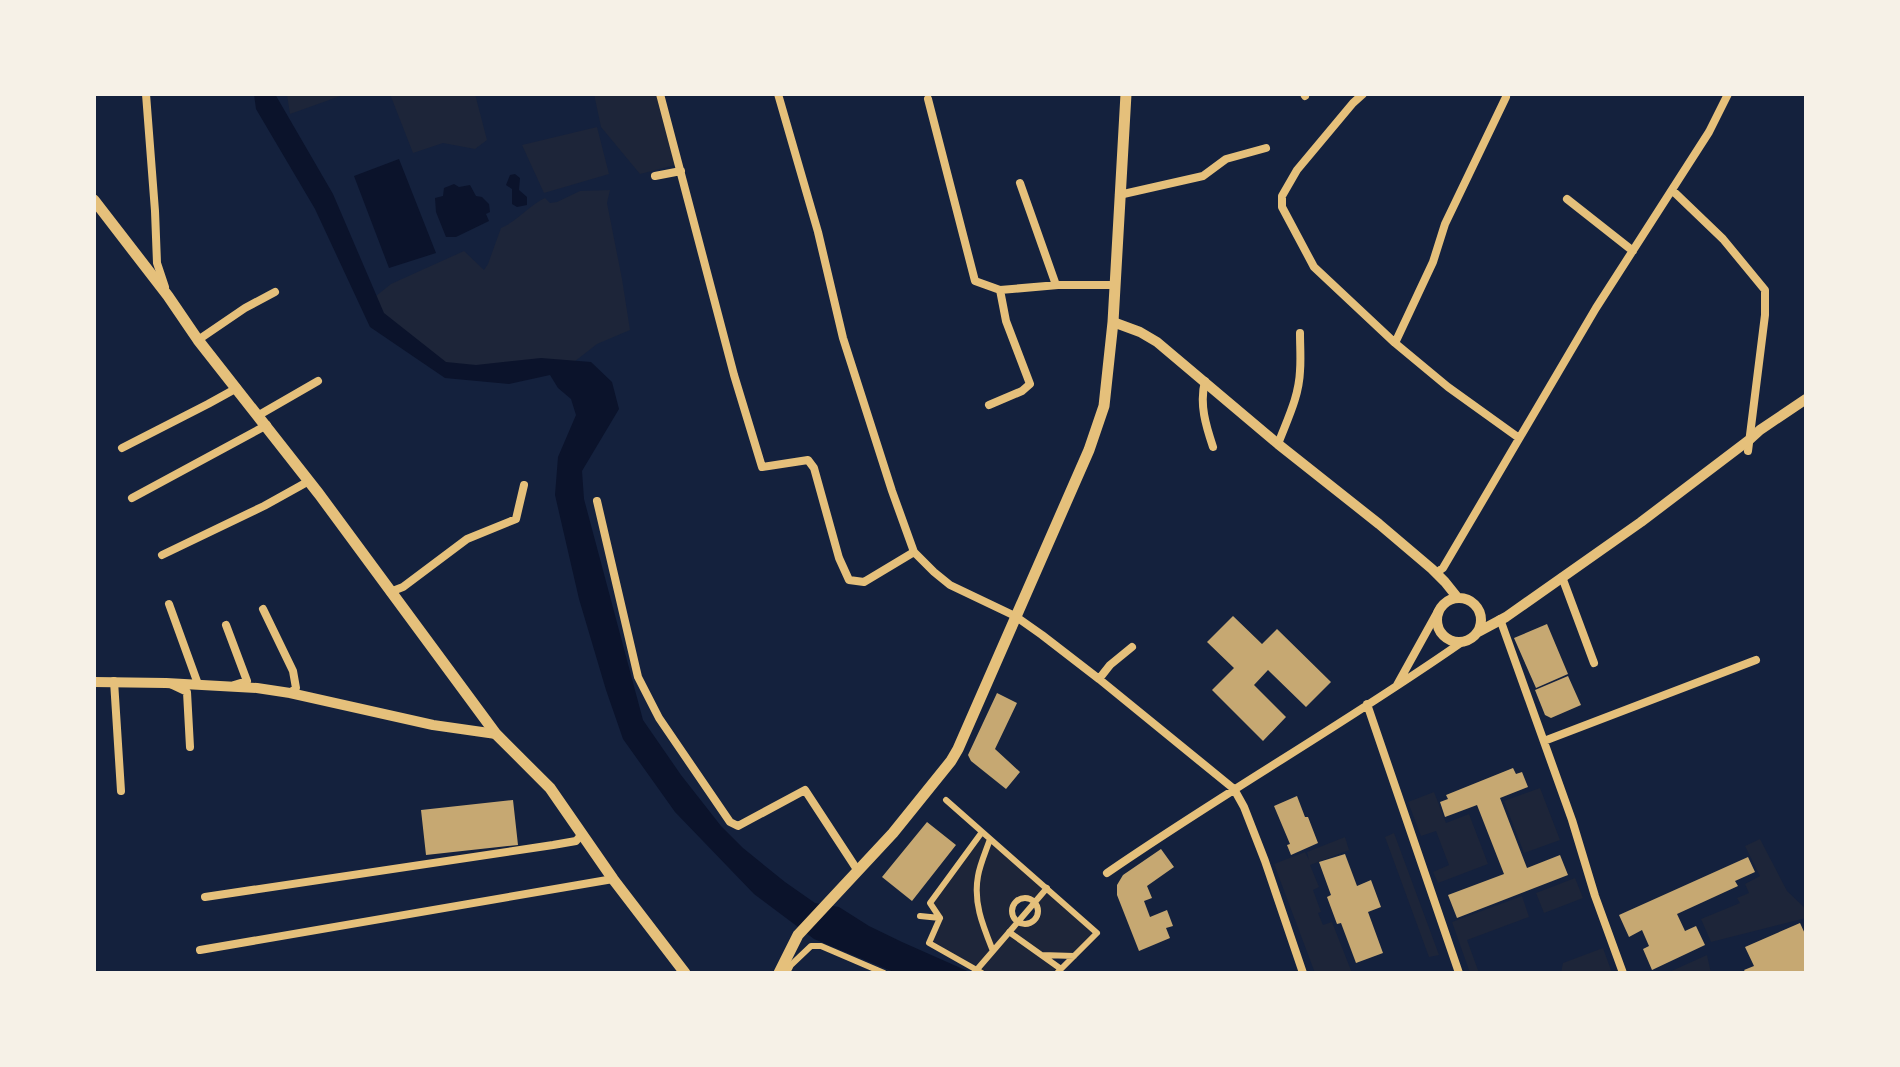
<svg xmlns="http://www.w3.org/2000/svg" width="1900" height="1067" viewBox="0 0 1900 1067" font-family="'Source Sans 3',sans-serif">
  <rect width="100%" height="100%" fill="#14213d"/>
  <path fill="#1d2539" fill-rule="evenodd" d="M290 94H346L290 114 287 95Z
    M390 94H475L487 140 475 149 443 143 413 153Z
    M594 94H656L675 165 640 174 601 127Z
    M597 127 609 174 544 193 522 145Z
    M610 190 607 203 622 279 630 330 597 344 574 362 447 369 379 320 371 300 391 284 464 251 484 270 488 264 501 228C519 220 528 206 545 198L550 203 557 202 580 191Z
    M1540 788 1560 840 1524 853 1504 801Z
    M1434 792 1446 823 1469 814 1488 864 1438 883 1433 872 1449 865 1436 831 1421 836 1408 802Z
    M982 832 1097 933 1074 956 1043 955 1054 963 1057 973H982L929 943 940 919 930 903ZM1024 899C1043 902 1043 921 1024 924 1015 921 1011 914 1014 905Z
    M1394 833 1439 955 1429 957 1385 837Z
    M1345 837 1349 850 1310 865 1319 887 1313 890 1321 912 1318 913 1323 925 1332 922 1352 973H1315L1274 864 1305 852 1309 860 1307 852Z
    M1760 839 1787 891 1806 909V918L1711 942 1701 919 1740 903 1737 898 1749 893 1745 884 1760 876 1745 846Z
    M1575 878 1583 898 1544 913 1536 893Z
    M1522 896 1529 917 1467 940 1479 973H1470L1452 922Z
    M1603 948 1612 973H1561L1563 963Z
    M1707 955 1711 973H1667Z"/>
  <path fill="#0b132b" d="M254 94H275L333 194 384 313 446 362 476 365 541 358 591 362 612 382 619 409 582 471 584 499 643 720 681 775 721 826 743 848 785 882 815 903 839 907 869 926 902 942 972 973H896L814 939 754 894 675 812 623 739 606 690 579 599 555 495 558 457 576 415 571 399 558 388 550 375 509 384 445 378 370 327 315 209 256 109Z
    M399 159 436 253 389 268 354 176Z
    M515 174 520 178 519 190 527 197V205L517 207 512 204V189L506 185 510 175Z
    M454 184 459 187 470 185 476 196 482 197 489 204 490 212 486 214 489 221 456 237H446L436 212 435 198 443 196 444 188Z"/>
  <path fill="#c6a872" d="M1233 616 1262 644 1277 629 1331 682 1306 707 1268 670 1254 685 1286 717 1263 741 1212 690 1234 668 1207 642Z
    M1547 624 1568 674 1536 688 1514 638Z
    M1568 676 1581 705 1551 718 1545 715 1535 690Z
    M997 693 1017 703 995 749 1020 772 1006 789 971 761 968 755Z
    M1513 768 1516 774 1522 772 1528 787 1500 798 1527 868 1560 855 1568 875 1457 918 1448 895 1504 874 1477 805 1445 817 1440 802 1448 799 1446 795Z
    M1297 796 1305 817H1308L1318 843 1291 855 1287 845 1290 844 1274 806Z
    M513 800 518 845 426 855 421 810Z
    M927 822 956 845 912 901 882 877Z
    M1161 849 1174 867 1147 886 1152 898 1144 901 1150 917 1167 910 1173 926 1166 928 1170 938 1139 951 1117 895V885L1123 875Z
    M1345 854 1357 886 1371 880 1381 907 1368 912 1383 953 1356 963 1341 923 1337 924 1327 897 1331 895 1319 862Z
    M1748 857 1755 872 1735 881 1738 886 1677 914 1685 931 1696 926 1705 945 1652 970 1643 949 1649 946 1642 930 1629 937 1619 915Z
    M1800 923 1806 936V973H1746L1744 970 1754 966 1745 947Z"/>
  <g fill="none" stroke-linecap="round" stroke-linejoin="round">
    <path stroke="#e5c07b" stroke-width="6" d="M946 800 1097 933 1057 973
      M1012 911a13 13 0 1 1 26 0a13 13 0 1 1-26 0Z
      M920 916 940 918 929 943 982 973
      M940 918 930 903 982 832
      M1009 932 1061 969
      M993 951 1047 888
      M1042 955 1074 956
      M787 973 791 965 811 946H821L884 973
      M974 973 993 951C983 926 973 903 978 876 980 864 986 851 990 839"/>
    <path stroke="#e5c07b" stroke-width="8" d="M146 94 155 211 157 263 165 287
      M660 94 734 375 762 467 808 460 814 468 839 558 849 580 864 582 914 552
      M778 94 818 232 843 338 892 491 914 552 934 572 950 585 1015 616 1042 635 1099 679 1234 789 1244 807 1265 861 1303 973
      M1304 94 1305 96
      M1363 94 1353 103 1297 170 1282 196V207L1314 267 1395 343 1448 387 1519 438
      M928 99 975 281 1000 290 1058 285H1114
      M655 176 681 171
      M1020 183 1056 285
      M1672 190 1723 239 1765 290V315L1748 451
      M1119 195 1203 176 1226 159 1266 148
      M1567 199 1633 251
      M198 340 245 308 275 292
      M1395 343 1433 262 1445 224 1506 97
      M1205 381C1199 404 1206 426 1213 447
      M989 405 1022 391 1030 384 1006 321 1000 290
      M259 415 318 381
      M1278 444C1287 420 1299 397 1300 371 1301 359 1300 346 1300 333
      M122 448 208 404 237 388
      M132 498 267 425
      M597 501 638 677 659 718 730 822 738 826 805 790 858 871
      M162 555 264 506 309 481
      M1436 573 1443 568 1596 308 1709 132 1728 94
      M1562 577 1594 663
      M390 592 403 587 467 539 516 519 524 485
      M169 604 198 684
      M263 609 293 671 296 688 290 693
      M1500 619 1572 820 1595 896 1623 973
      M226 625 247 681 234 685
      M1099 679 1110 665 1132 647
      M114 681 121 791
      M170 684 187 692 190 747
      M1397 685 1438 611
      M1367 704 1459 973
      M1544 741 1756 660
      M1107 873C1223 793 1346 723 1462 642
      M205 897 553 845 576 841 582 834
      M200 950 613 879"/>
    <path stroke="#e5c07b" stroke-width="10" d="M1113 322 1140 332 1157 342 1278 444 1379 524 1432 569 1445 582 1457 597
      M1437 620a22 22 0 1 1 44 0a22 22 0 1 1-44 0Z
      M1478 632 1506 617 1641 522 1749 440 1760 430 1806 399
      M94 682 166 683 257 688 290 693 433 725 496 734"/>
    <path stroke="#e5c07b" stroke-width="11" d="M94 200 168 296 198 340 319 494 496 734 550 788 613 879 685 973
      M779 973 798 935 893 833 951 761 958 749 1089 450 1104 406 1113 322 1126 94"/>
  </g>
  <rect width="1900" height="1067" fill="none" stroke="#f6f1e7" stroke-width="192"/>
</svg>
